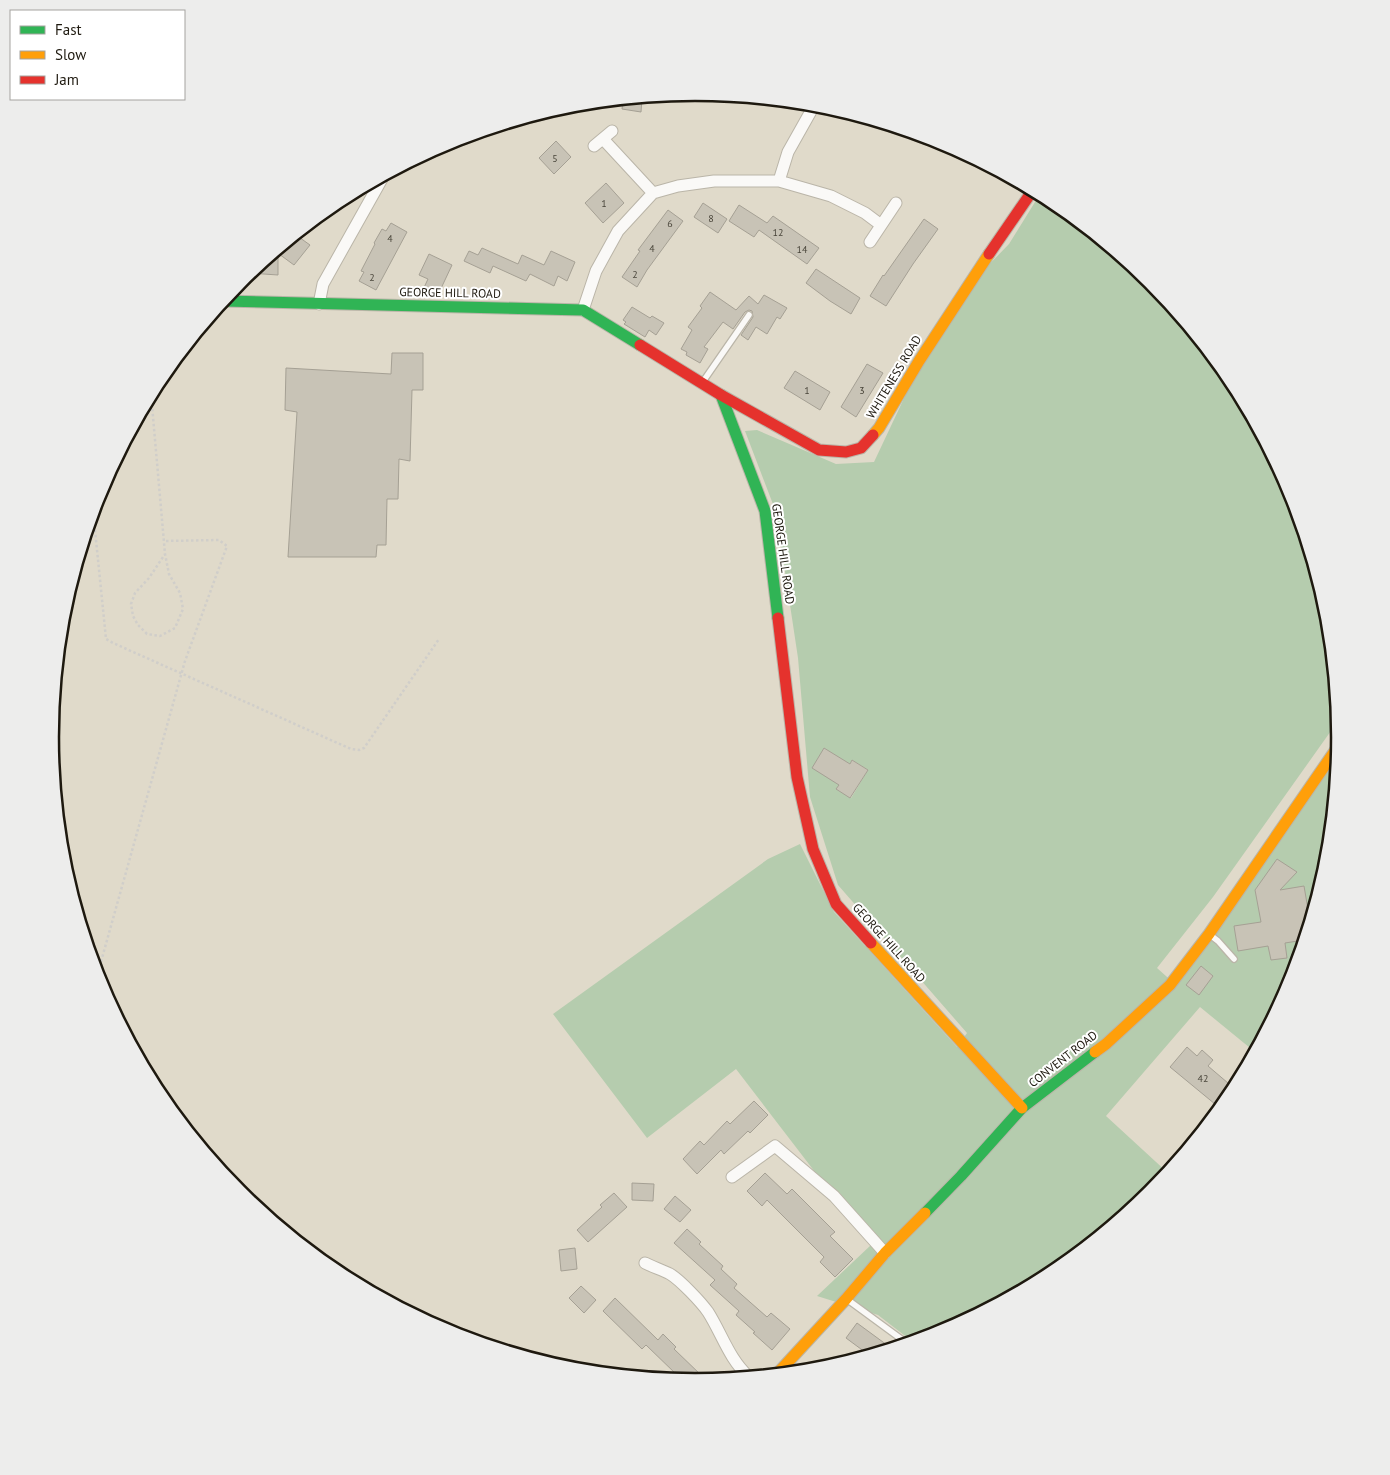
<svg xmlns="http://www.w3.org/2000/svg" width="1390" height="1475" viewBox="0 0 1390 1475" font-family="'PT Sans',sans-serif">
  <rect width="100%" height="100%" fill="#e0daca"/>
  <path fill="#b5ccae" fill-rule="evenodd" d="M1040 194 1054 201 1151 282 1231 379 1291 491 1328 612 1338 721 1213 897 1157 968 1176 985 1339 746 1328 864 1291 985 1255 1052 1200 1007 1106 1116 1168 1173 1151 1194 1053 1274 942 1334 913 1342 878 1315 817 1296 871 1245 736 1069 647 1138 553 1014 768 859 800 844 834 912 957 1047 967 1033 838 885 810 797 798 658 776 512 745 431 757 430 836 464 874 462 915 375 976 278 1009 244ZM852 760 868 770 851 798 837 789Z"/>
  <path fill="#c8c3b6" stroke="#a5a094" d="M642 98 641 112 622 109 623 100Z
    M556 141 571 157 554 174 539 158Z
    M606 183 624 203 603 223 585 203Z
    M703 203 727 219 718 233 694 217Z
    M739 205 767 223 773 216 819 248 807 264 759 230 754 237 729 221Z
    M668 210 683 221 647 270 637 287 622 277 640 251 638 250Z
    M924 219 938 229 913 264 886 306 870 296 883 275 884 276Z
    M391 223 407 232 376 290 359 281 364 272 361 271 375 244 374 243 382 229 386 231Z
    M296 235 310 245 294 265 279 254 289 240Z
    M482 248 518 264 522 255 544 265 551 251 575 262 567 281 558 276 554 286 530 274 526 281 493 266 490 273 464 261 469 251 478 255Z
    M429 254 452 265 437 297H428L421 294 428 279 419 275Z
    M270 256H278V275L249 273Z
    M816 269 860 298 851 314 830 301 806 283Z
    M710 292 736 310 749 296 758 304 764 295 787 308 780 319 777 317 767 334 756 327 748 340 741 335 753 317 752 311 749 310 745 312 733 329 723 322 704 347 708 349 700 363 686 355 687 352 681 349 692 330 688 327 702 308 700 306Z
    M632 307 650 318 652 316 664 323 656 335 649 330 645 337 624 324 626 322 623 320Z
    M392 353H423V390H412L410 461 399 459 398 499H387L386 545H377L376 557H288L297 412 285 410 286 368 391 374Z
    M867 364 883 373 856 417 841 407Z
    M795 371 830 392 820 410 784 388Z
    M824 748 850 764 852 760 868 770 850 798 836 789 839 785 812 768Z
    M1277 859 1297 872 1280 890 1304 886 1310 921 1304 940 1285 943 1287 958 1271 960 1268 946 1238 951 1234 926 1261 922 1255 890Z
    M1201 966 1213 976 1199 995 1186 985Z
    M1187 1047 1197 1056 1202 1050 1213 1060 1208 1066 1235 1089 1231 1096 1221 1109 1170 1067Z
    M754 1101 768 1115 750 1133 748 1131 724 1154 721 1150 697 1174 683 1159 700 1141 704 1145 727 1121 730 1124Z
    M765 1173 787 1194 792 1189 835 1232 830 1236 853 1259 835 1277 820 1262 824 1257 767 1200 762 1206 747 1191Z
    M632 1183 654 1184 653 1201 632 1200Z
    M614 1193 627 1207 588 1242 577 1230 602 1207 600 1205Z
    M675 1196 691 1210 680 1222 664 1209Z
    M687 1229 701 1242 699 1244 723 1266 721 1269 737 1284 734 1288 767 1317 771 1313 790 1329 772 1350 753 1333 755 1332 736 1315 739 1311 710 1285 715 1280 674 1243Z
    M575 1248 577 1269 561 1271 559 1250Z
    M581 1286 596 1300 584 1313 569 1298Z
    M615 1298 658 1340 663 1334 676 1347 674 1349 702 1376 695 1382 672 1380 677 1375 646 1345 642 1349 603 1311Z
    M857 1323 887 1345 881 1352 869 1355 846 1338Z"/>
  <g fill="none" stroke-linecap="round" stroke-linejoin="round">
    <g stroke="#bab5a8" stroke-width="8">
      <path id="lane" d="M702 383 749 315
        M1329 760 1337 766
        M1209 934 1218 941 1234 959
        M848 1300 908 1344"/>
    </g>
    <g stroke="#bab5a8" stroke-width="13">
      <path id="street" d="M603 139 653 193
        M594 146 612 131
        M779 181 788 152 815 104
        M870 242 896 203
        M319 304 323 284 383 177
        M583 310 596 271 618 231 653 193 678 186 714 181H779L831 196 865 213 881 225
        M732 1177 775 1146 834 1196 885 1253
        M645 1263C653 1267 662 1270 670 1274 680 1280 701 1302 708 1312 722 1334 729 1359 749 1377"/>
    </g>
    <g stroke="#bab5a8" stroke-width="13">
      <path id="fast" d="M223 301 583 310 640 345
        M721 395 765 511 778 618
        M925 1213 961 1176 1022 1108 1095 1052"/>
    </g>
    <g stroke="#bab5a8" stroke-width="13">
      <path id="slow" d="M873 435 879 428 919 361 989 254
        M871 943 1022 1108
        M1095 1052 1106 1044 1170 985 1209 934 1339 745
        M777 1374 846 1299 885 1253 925 1213"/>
    </g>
    <g stroke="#bab5a8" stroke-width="13">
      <path id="jam" d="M989 254 1033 190
        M640 345 721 395 819 450 846 452 861 448 873 435
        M778 618 797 777 813 849 836 904 871 943"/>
    </g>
    <path stroke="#d0ceca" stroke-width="2.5" stroke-dasharray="2.5 2.5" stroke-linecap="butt" d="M151 394 165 554 169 574 180 593 183 609 175 628 160 636 147 634 138 625 133 616 131 604 135 593 149 578 165 554
      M93 510 106 639 113 643 351 749 359 750 364 748 439 639
      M97 976 185 661 227 546 219 540 164 541"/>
    <use href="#lane" stroke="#faf9f7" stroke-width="5.5"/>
    <use href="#street" stroke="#faf9f7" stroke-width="11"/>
    <use href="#fast" stroke="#30b455" stroke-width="11"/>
    <use href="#slow" stroke="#ff9f0a" stroke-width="11"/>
    <use href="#jam" stroke="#e5322d" stroke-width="11"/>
  </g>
  <g text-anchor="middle" stroke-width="4" stroke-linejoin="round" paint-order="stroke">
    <g font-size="10" fill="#484439">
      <text x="555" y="162">5</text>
      <text x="604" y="207">1</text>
      <text x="711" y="222">8</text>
      <text x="670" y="227">6</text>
      <text x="778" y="236">12</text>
      <text x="390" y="242">4</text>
      <text x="652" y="252">4</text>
      <text x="802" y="253">14</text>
      <text x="635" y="278">2</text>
      <text x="372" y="281">2</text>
      <text x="807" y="394">1</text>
      <text x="862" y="394">3</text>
      <text x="1203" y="1082">42</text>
    </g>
    <g font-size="12" fill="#1e190f" stroke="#fff">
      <text transform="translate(450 293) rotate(1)" y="4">GEORGE HILL ROAD</text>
      <text transform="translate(894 377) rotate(-59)" y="4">WHITENESS ROAD</text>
      <text transform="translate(783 554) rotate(82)" y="4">GEORGE HILL ROAD</text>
      <text transform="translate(889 943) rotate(48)" y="4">GEORGE HILL ROAD</text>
      <text transform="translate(1063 1059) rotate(-38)" y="4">CONVENT ROAD</text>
    </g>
  </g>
  <path d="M0 0H1390V1475H0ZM59 737a636 636 0 1 1 1272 0a636 636 0 1 1-1272 0Z" fill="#ededec" fill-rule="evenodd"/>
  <path fill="none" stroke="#1e190f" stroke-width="2.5" d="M59 737a636 636 0 1 1 1272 0a636 636 0 1 1-1272 0Z"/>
  <rect x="10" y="10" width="175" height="90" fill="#ffffff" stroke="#a5a39f"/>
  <rect x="20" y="26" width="25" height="8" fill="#30b455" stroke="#a5a39f"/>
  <text x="55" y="35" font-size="15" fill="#1e190f">Fast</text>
  <rect x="20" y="51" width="25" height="8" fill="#ff9f0a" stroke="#a5a39f"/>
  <text x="55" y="60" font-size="15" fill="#1e190f">Slow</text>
  <rect x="20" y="76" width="25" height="8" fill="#e5322d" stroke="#a5a39f"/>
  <text x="55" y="85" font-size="15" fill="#1e190f">Jam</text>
</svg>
